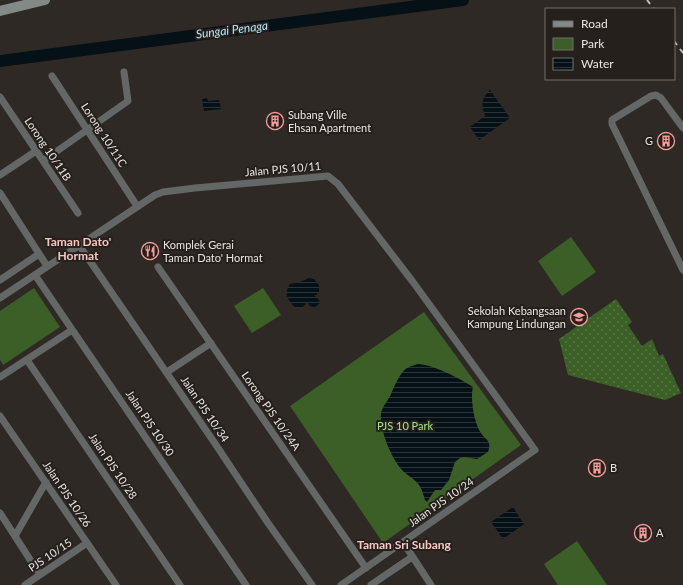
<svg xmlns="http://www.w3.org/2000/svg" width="683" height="585" viewBox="0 0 683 585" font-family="Lato,sans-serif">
  <defs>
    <pattern id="grass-dots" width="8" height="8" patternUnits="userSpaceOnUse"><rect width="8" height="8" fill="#3c5f28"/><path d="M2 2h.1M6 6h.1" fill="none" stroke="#587647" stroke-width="1.8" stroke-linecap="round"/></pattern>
    <pattern id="water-rules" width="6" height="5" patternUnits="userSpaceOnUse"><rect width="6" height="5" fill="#051116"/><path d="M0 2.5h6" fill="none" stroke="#293438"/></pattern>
  </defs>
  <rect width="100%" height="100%" fill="#2f2925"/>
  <path fill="url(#grass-dots)" d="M616 299 632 322 628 325 642 346 652 339 659 356 663 354 681 393 665 400 568 375 559 339Z"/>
  <path fill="#3c5f28" d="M571 237 596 272 562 296 538 261Z
    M34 288 60 327 3 365 0 360V311Z
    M263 288 281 315 252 333 234 306Z
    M424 312 521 445 383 543 290 406Z
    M577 541 607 585H558L544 564Z"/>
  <path fill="url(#water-rules)" d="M490 90 510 118 479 140 470 127 485 116C481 104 481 99 490 90Z
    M207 98 208 101 219 100 221 109 204 111 202 99Z
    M309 278 314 279 319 285V292L316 295H314L319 300 320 303 314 308 310 306 307 302C304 307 301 309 296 308 288 301 283 294 290 284L300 282Z
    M418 364C432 364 461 379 473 387 470 398 474 423 481 433 486 441 492 440 488 452L477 459 464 457 460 458 455 462 449 480 441 490H435L427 502 425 500C420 482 418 483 404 472 392 461 379 429 381 413 383 405 388 401 391 394 394 387 400 372 407 368 410 366 415 365 418 364Z
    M513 507 524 524 503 539 491 522Z"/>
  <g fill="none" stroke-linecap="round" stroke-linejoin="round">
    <path stroke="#051116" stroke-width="12" d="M0 61 463 0"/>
    <path stroke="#636766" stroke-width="7" d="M52 76 137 206
      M0 97 78 213
      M683 128 661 98 656 95 651 96 615 118 612 120V124L683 270
      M43 161 128 101 124 72
      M0 175 36 151
      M0 193 47 266
      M79 245 214 442 268 523 312 585
      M158 267 366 568
      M35 275 246 585
      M0 280 39 254
      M0 298 155 195 163 192 195 188 328 176 338 184 413 282 535 450 341 585
      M27 360 180 585
      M167 372 211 343
      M0 377 72 330
      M0 416 116 585
      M0 513 40 575
      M15 536 46 482
      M403 542 431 585
      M25 585 87 543
      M371 585 412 557"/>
    <path stroke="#838987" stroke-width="10" d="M0 11 45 0"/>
    <path stroke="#bfbbb8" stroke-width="2" stroke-dasharray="5 5" stroke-linecap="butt" d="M647 0 654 9
      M674 41 683 53"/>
  </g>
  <defs>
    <g id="building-ring" transform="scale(0.9)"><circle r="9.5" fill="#25201c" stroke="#f59b99" stroke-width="1.5"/><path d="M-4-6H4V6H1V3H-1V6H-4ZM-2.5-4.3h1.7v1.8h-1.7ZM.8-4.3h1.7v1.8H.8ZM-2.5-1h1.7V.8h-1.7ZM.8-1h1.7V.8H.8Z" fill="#f59b99"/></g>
    <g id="restaurant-ring" transform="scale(0.9)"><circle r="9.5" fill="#25201c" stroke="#f59b99" stroke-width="1.5"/><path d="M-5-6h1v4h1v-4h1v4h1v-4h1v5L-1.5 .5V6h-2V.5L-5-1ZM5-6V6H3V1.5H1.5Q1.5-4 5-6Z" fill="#f59b99"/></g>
    <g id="school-ring" transform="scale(0.9)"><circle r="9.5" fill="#25201c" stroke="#f59b99" stroke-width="1.5"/><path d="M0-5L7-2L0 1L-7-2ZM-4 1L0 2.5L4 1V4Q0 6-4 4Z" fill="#f59b99"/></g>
  </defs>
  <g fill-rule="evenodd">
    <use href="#building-ring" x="275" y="121"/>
    <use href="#building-ring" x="666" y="141"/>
    <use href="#restaurant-ring" x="150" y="251"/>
    <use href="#school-ring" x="579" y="317"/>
    <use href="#building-ring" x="597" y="468"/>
    <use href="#building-ring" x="643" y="533"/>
  </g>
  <g text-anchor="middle" stroke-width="4" stroke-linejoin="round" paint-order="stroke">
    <g font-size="11" fill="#e8e4e1" stroke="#25201c" text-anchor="start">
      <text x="288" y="119">Subang Ville<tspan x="288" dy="13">Ehsan Apartment</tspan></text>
      <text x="653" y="145" text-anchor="end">G</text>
      <text x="163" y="249">Komplek Gerai<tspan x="163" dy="13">Taman Dato' Hormat</tspan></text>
      <text x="566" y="315" text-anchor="end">Sekolah Kebangsaan<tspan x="566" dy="13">Kampung Lindungan</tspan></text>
      <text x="610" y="472">B</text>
      <text x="656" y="537">A</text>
    </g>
    <g font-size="11" fill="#e8e4e1" stroke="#25201c">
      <text transform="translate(104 135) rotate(57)" y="4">Lorong 10/11C</text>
      <text transform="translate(48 149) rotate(56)" y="4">Lorong 10/11B</text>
      <text transform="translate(283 169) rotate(-5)" y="4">Jalan PJS 10/11</text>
      <text transform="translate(205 409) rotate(56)" y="4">Jalan PJS 10/34</text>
      <text transform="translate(271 411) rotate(55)" y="4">Lorong PJS 10/24A</text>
      <text transform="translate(150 423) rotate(56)" y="4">Jalan PJS 10/30</text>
      <text transform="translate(113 466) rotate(56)" y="4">Jalan PJS 10/28</text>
      <text transform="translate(67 494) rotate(56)" y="4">Jalan PJS 10/26</text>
      <text transform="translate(441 502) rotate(-35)" y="4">Jalan PJS 10/24</text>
      <text transform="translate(50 555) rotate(-34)" y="4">PJS 10/15</text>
    </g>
    <g font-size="11" fill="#a5e187" stroke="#25201c">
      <text x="405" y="430">PJS 10 Park</text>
    </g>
    <g font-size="12" font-style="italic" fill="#b6e3f6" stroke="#25201c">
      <text transform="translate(232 30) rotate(-7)" y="4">Sungai Penaga</text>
    </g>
    <g font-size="12" font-weight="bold" fill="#f9c5c3" stroke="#25201c">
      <text x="78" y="246">Taman Dato'<tspan x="78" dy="14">Hormat</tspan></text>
      <text x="404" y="549">Taman Sri Subang</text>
    </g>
  </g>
  <rect x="545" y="8" width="130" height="72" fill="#25201c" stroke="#736e6b"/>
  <rect x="553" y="21" width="20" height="6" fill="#838987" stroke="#736e6b"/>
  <text x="581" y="28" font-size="12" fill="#e8e4e1">Road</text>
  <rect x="553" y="38" width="20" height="12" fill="#3c5f28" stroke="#736e6b"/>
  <text x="581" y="48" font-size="12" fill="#e8e4e1">Park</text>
  <rect x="553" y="58" width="20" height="12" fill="url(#water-rules)" stroke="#736e6b"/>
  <text x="581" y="68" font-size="12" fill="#e8e4e1">Water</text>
</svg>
